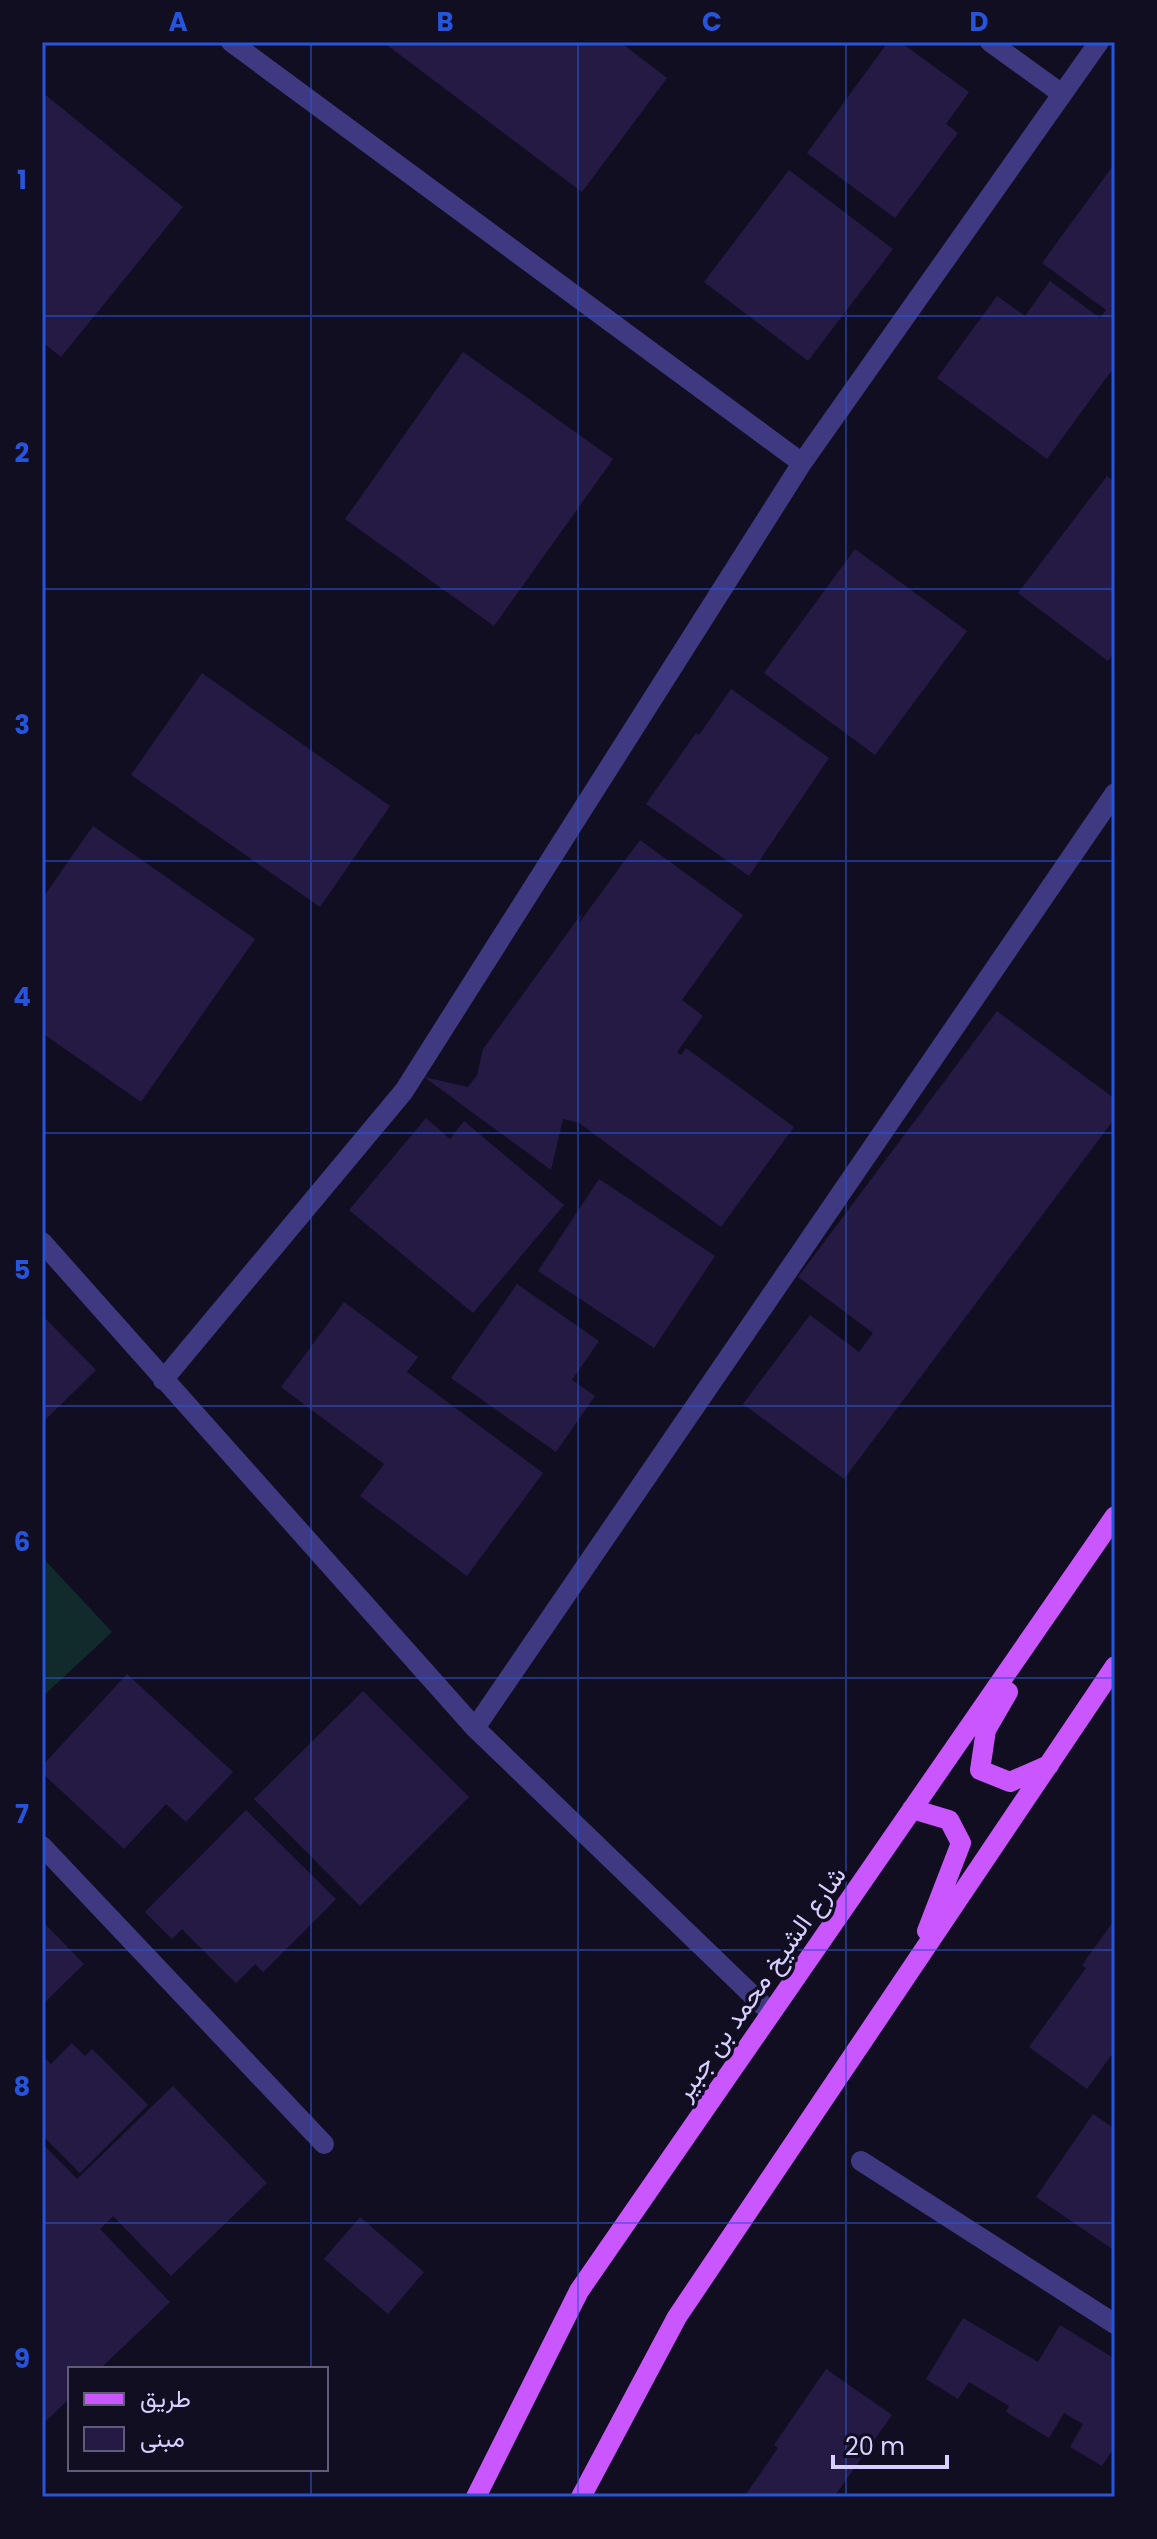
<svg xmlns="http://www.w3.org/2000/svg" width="1157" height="2539" viewBox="0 0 1157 2539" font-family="Poppins,Vazirmatn,sans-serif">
  <rect width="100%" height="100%" fill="#120e22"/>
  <path fill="#112b2c" d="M42 1557 112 1632 42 1697Z"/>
  <path fill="#241a43" d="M383 42H620L667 78 582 192Z
    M888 42H900L969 92 946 124 958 133 895 218 807 153Z
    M42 92 183 207 61 357 42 342Z
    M1115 163V366L1047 459 937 378 997 296 1025 316 1050 281 1100 318 1106 310 1042 263Z
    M789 170 893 249 808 361 704 282Z
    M463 352 613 459 494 626 345 519Z
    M1107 476 1115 482V651L1108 661 1018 593Z
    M855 549 967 631 875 755 764 673Z
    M202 673 390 806 320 907 131 775Z
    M731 689 829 758 749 876 646 804 696 733 699 735Z
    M93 826 255 939 141 1102 42 1033V899Z
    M640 840 743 915 682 1000 703 1016 677 1052 681 1055 686 1048 794 1127 721 1227 579 1123 563 1119 551 1170 424 1077 468 1087 477 1075 483 1049 582 913 579 923Z
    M997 1011 1115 1099V1118L844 1479 743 1404 810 1315 859 1352 873 1333 798 1277Z
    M426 1118 450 1139 464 1121 564 1205 473 1313 349 1210Z
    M599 1179 715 1256 654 1348 538 1271Z
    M517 1284 599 1341 572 1380 595 1396 556 1452 451 1378Z
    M344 1302 418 1357 407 1372 543 1473 467 1576 360 1496 384 1464 281 1387Z
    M42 1315 96 1370 42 1423Z
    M127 1674 233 1772 186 1822 166 1804 124 1849 42 1773V1766Z
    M363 1691 469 1797 360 1906 254 1799Z
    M246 1810 336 1899 263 1972 255 1964 236 1983 182 1929 172 1939 145 1912Z
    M1115 1919V2050L1087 2089 1029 2047 1086 1968 1082 1965Z
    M42 1921 84 1964 42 2005Z
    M72 2043 85 2056 92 2049 148 2105 80 2173 42 2135V2055L51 2064Z
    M173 2086 267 2183 171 2276 113 2216 100 2229 170 2302 100 2369H70V2398L42 2425V2143L77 2179Z
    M1093 2114 1115 2129V2251L1036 2197Z
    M360 2217 424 2272 388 2314 324 2259Z
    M963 2318 1038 2362 1060 2325 1115 2359V2446L1102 2466 1070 2447 1083 2424 1064 2413 1049 2438 1006 2412 1009 2406 969 2382 958 2399 926 2379Z
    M826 2369 892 2415 834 2497H744L778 2448 774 2445Z"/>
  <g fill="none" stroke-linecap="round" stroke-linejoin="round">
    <path stroke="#3f3981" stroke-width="20" d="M231 42 802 463
      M990 42 1062 94
      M42 1242 475 1728 771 2013
      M163 1380 404 1091 802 463 1099 42
      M475 1728 1115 793
      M42 1846 324 2144
      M861 2161 1115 2324"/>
    <path stroke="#c956fe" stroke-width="20" d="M1008 1692 986 1730 980 1770 1010 1782 1049 1765
      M912 1809 949 1820 961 1843 927 1931
      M476 2497 579 2291 1115 1516
      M581 2497 677 2317 1115 1666"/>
  </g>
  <path fill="none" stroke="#2654da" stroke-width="2" stroke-opacity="0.55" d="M311 42V2369M578 42V2497M846 42V2497M42 316H1115M42 589H1115M42 861H1115M42 1133H1115M42 1406H1115M42 1678H1115M42 1950H1115M42 2223H1115M311 2469V2497"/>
  <g text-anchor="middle" stroke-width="7" stroke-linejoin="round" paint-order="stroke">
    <g font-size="26" fill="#d7cfff" stroke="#120e22">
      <text transform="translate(760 1983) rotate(-55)" y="9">شارع الشيخ محمد بن جبير</text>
    </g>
  </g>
  <rect width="1157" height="2539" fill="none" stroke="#120e22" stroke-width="88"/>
  <rect x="68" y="2367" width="260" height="104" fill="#120e22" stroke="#615b7a" stroke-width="2"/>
  <rect x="84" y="2393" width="40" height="12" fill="#c956fe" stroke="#615b7a" stroke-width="2"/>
  <text x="140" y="2407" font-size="24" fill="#d7cfff">طريق</text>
  <rect x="84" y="2427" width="40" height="24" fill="#241a43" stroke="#615b7a" stroke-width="2"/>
  <text x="140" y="2447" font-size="24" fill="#d7cfff">مبنى</text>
  <path d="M833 2455v12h114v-12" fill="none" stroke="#d7cfff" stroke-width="4"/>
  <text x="845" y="2455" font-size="24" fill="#d7cfff" stroke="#120e22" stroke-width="6" paint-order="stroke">20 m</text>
  <rect x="44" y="44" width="1069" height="2451" fill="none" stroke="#2654da" stroke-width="3"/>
  <g font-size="26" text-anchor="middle" font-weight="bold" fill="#2654da">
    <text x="178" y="31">A</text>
    <text x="445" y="31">B</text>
    <text x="712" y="31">C</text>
    <text x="979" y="31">D</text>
    <text x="22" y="189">1</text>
    <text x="22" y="462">2</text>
    <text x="22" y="734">3</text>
    <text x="22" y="1006">4</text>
    <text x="22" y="1279">5</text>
    <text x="22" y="1551">6</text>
    <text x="22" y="1823">7</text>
    <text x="22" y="2096">8</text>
    <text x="22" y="2368">9</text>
  </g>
</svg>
